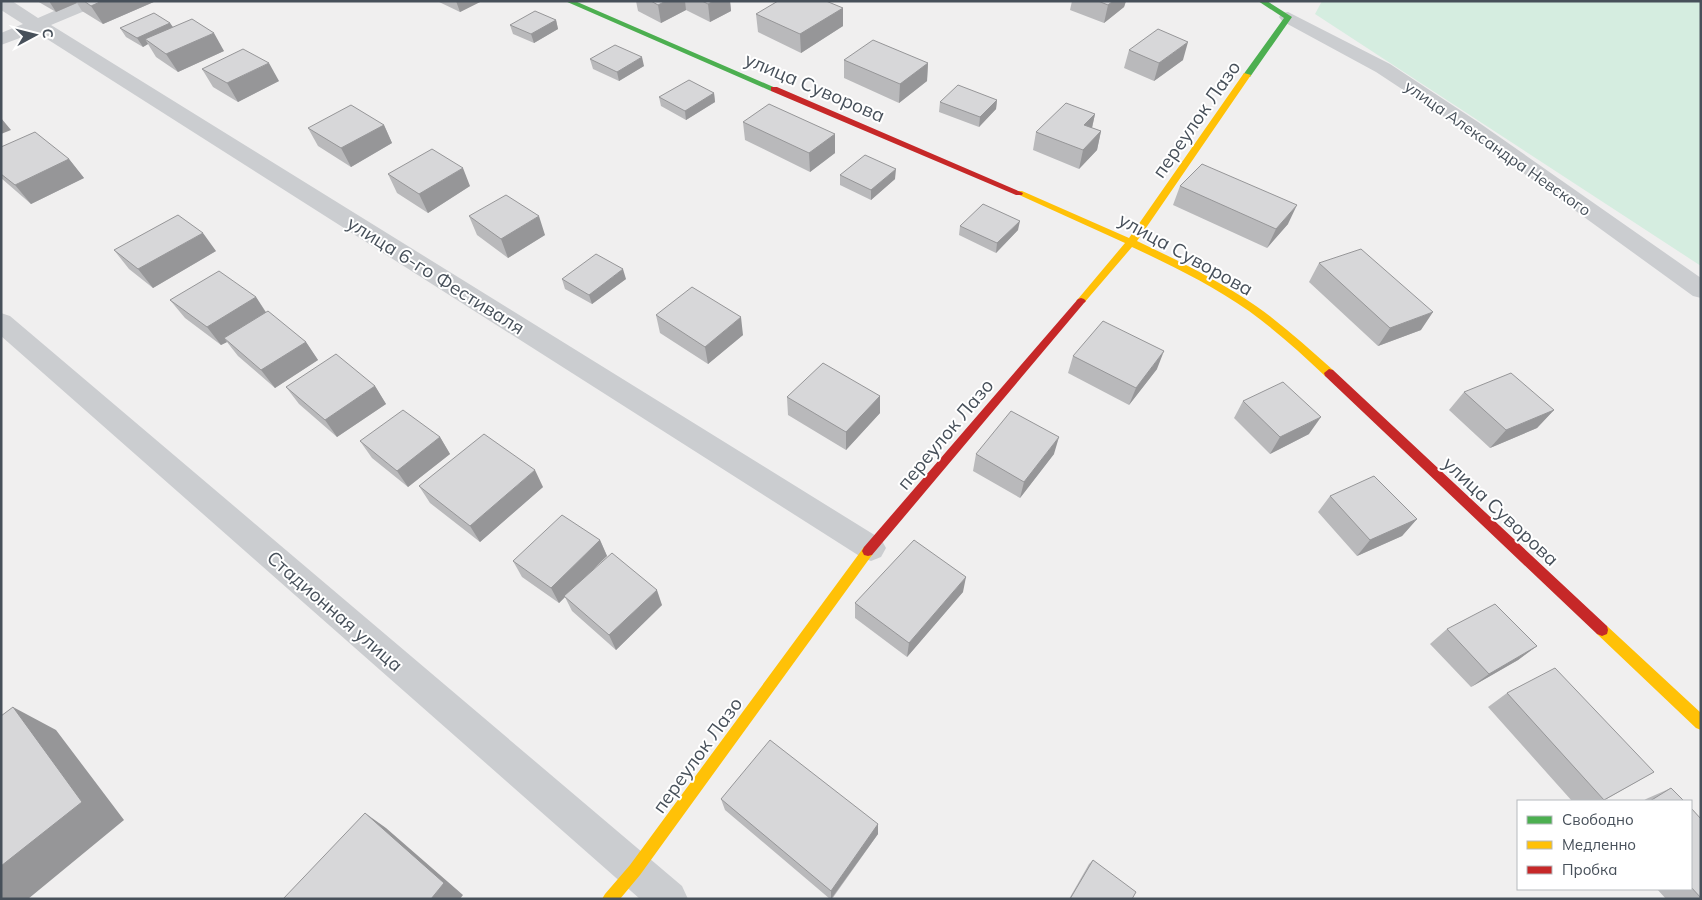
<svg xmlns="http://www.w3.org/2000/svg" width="1702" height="900" viewBox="0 0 1702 900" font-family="Mulish,sans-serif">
  <rect width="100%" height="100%" fill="#f0efef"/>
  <path fill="#d5ede0" d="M1322 1H1701V266L1315 14Z"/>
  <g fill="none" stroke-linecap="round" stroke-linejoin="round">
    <path fill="#cbcdd0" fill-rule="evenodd" d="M1 1H12L38 18 77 1H102L99 5 51 25 881 539 886 548 881 557 871 561 861 557 36 32 1 45V33L23 24 1 10Z
      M1288 12 1390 64 1478 122 1701 278V298L1693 296 1464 130 1376 72 1282 21 1279 17 1282 13Z
      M1 313 10 316 682 886 688 899H640L1 336Z"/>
    <path fill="#4caf50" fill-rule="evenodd" d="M565 1H575L778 89 771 91Z
      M1258 1H1267L1292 17 1250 77H1247L1243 75 1284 18Z"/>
    <path fill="#ffc107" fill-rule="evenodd" d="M1244 73 1251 75 1137 241C1177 260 1218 280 1256 306 1283 325 1308 348 1333 370L1334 373 1329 377 1325 376C1301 353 1276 331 1249 311 1213 286 1173 266 1132 247L1084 303H1078L1076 301 1078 299 1125 243 1015 193 1016 191H1022L1129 238Z
      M868 546 872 547 874 551 872 555 640 875 620 899H602L605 894 630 865 864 547Z
      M1602 624 1607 626 1701 713V730L1696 728 1597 634 1596 630 1597 626Z"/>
    <path fill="#c62828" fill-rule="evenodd" d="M771 87H777L1023 193 1022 195H1016L771 91Z
      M1081 298 1084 299 1086 301 1084 303 872 555 868 556 864 555 862 551 864 547 1078 299Z
      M1329 369 1333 370 1607 626 1608 630 1607 634 1602 636 1597 634 1325 376 1324 373Z"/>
  </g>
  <path fill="#b9b9bb" d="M37 1H156L103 24 82 11 77 3 56 12Z
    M437 1H482L460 12Z
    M636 1H730L731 11 710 22 686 10 661 23 638 11Z
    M1072 1H1126L1124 7 1104 23 1070 10Z
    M843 8V26L801 53 758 32 756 14Z
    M556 20 558 29 534 43 513 34 510 25Z
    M170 23 173 27 224 51 178 72 156 57 148 44 143 47 126 37 120 28Z
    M1129 50 1183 60 1154 81 1124 68Z
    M590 59 644 66 619 81 593 69Z
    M844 60 928 63 927 81 899 103 844 78Z
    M202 69 279 81 238 102 213 87Z
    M714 93 715 102 686 120 661 106 659 97Z
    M997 100 996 109 979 127 939 112 940 102Z
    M1095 114 1092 128 1101 131 1097 150 1079 169 1033 150 1036 132Z
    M743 122 835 134V153L810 172 745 140Z
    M384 125 392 143 351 167 318 146 308 128Z
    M1 147 69 159 84 178 31 204 1 178Z
    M388 174 470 186 428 213 397 193Z
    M840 175 895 179 871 200 840 185Z
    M1180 186 1288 224 1267 248 1173 205Z
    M469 216 545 235 508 258 477 235Z
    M960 226 1018 230 996 253 959 235Z
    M114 250 216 251 153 288 129 269Z
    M1319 263 1421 330 1378 346 1309 282Z
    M562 279H626L592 304 565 289Z
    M256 297 266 312 306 342 318 360 275 388 238 356 227 342 221 345 185 318 170 300Z
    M656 315 743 335 708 364 660 333Z
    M1073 356 1157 369 1129 405 1068 373Z
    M375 386 386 404 337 437 299 404 286 387Z
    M1464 392 1554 410 1537 428 1490 448 1449 410Z
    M880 396V413L846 450 788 415 787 397Z
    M1243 401 1309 434 1270 454 1234 418Z
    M440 437 450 454 408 487 372 458 360 441Z
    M976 454H1054L1020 498 973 471Z
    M419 486 543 487 480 542 430 503Z
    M1330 496 1417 519 1402 536 1357 556 1318 512Z
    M600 540 607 556 586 576 662 605 616 650 572 611 565 597 559 603 522 577 513 561Z
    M963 592 907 657 855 618V603Z
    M1447 629 1537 646 1518 660 1471 687 1430 644Z
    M1507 693 1654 772 1603 801H1572L1488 707Z
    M1671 788 1684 801H1643L1646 799Z
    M721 799 878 824V834L832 899H830L725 810Z
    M1691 808 1701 819V899H1666L1657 889H1691Z
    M1093 860 1132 899H1069L1089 864Z"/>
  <path fill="#969698" d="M49 1H75L77 3 56 12Z
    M102 1H156L103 24 91 6Z
    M456 1H482L460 12Z
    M666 1H685L686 10 661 23 658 5Z
    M714 1H730L731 11 710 22 708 4Z
    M1113 1H1126L1124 7 1104 23 1108 5Z
    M843 8V26L801 53 800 34Z
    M556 20 558 29 534 43 531 34Z
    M170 23 176 32 145 39 148 44 143 47 137 38Z
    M214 33 224 51 178 72 166 54Z
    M1188 42 1183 60 1154 81 1159 63Z
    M642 57 644 66 619 81 617 72Z
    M269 63 279 81 238 102 227 83Z
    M928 63 927 81 899 103 900 84Z
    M714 93 715 102 686 120 685 111Z
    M997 100 996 109 979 127 980 117Z
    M1095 114 1091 132 1084 125Z
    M1 118 11 130 1 134Z
    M384 125 392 143 351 167 341 148Z
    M1101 131 1097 150 1079 169 1083 150Z
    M835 134V153L810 172 809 153Z
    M69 159 84 178 31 204 15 185Z
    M463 168 470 186 428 213 419 194Z
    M896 169 895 179 871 200V190Z
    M1297 205 1288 224 1267 248 1276 229Z
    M539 216 545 235 508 258 501 239Z
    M1020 221 1018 230 996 253 997 243Z
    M203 233 216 251 153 288 138 269Z
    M623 269 626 279 592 304 589 295Z
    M256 297 268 316 224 338 227 342 221 345 207 327Z
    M1433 312 1421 330 1378 346 1390 328Z
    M741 317 743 335 708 364 705 347Z
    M306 342 318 360 275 388 261 370Z
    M1164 351 1157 369 1129 405 1136 388Z
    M375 386 386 404 337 437 325 420Z
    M880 396V413L846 450V432Z
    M1554 410 1537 428 1490 448 1506 430Z
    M1321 417 1309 434 1270 454 1280 437Z
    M440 437 450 454 408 487 397 471Z
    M1059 437 1054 454 1020 498 1024 482Z
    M535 470 543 487 480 542 470 526Z
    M1417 519 1402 536 1357 556 1370 540Z
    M600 540 607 556 565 597 564 596 565 597 559 603 551 588Z
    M966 577 963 592 907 657 909 643Z
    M657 590 662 605 616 650 609 635Z
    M1537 646 1518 660 1471 687 1489 674Z
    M13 707 56 730 124 820 28 899H1V866Z
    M365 813 386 828 463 895 460 899H431Z
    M878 824V834L831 899V891Z"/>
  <path fill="#d7d7d9" stroke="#969698" d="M84 1H102L91 6Z
    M651 1H666L658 5Z
    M702 1H714L708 4Z
    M778 1H826L843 8 800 34 756 14Z
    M1098 1H1113L1108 5Z
    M535 11 556 20 531 34 510 25Z
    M154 13 170 23 137 38 120 28Z
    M192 19 214 33 166 54 145 39Z
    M1158 29 1188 42 1159 63 1129 50Z
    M873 40 928 63 900 84 844 60Z
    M615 45 642 57 617 72 590 59Z
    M243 49 269 63 227 83 202 69Z
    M689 80 714 93 685 111 659 97Z
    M958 85 997 100 980 117 940 102Z
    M1066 103 1095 114 1084 125 1101 131 1083 150 1036 132Z
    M769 104 835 134 809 153 743 122Z
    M351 105 384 125 341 148 308 128Z
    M35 132 69 159 15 185 1 174V147Z
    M432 149 463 168 419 194 388 174Z
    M865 155 896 169 871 190 840 175Z
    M1202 164 1297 205 1276 229 1180 186Z
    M506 195 539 216 501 239 469 216Z
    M983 204 1020 221 997 243 960 226Z
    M178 215 203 233 138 269 114 250Z
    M1361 249 1433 312 1390 328 1319 263Z
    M596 254 623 269 589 295 562 279Z
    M219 271 256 297 207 327 170 300Z
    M692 287 741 317 705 347 656 315Z
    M268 311 306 342 261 370 224 338Z
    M1103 321 1164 351 1136 388 1073 356Z
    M336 354 375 386 325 420 286 387Z
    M823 363 880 396 846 432 787 397Z
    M1511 373 1554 410 1506 430 1464 392Z
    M1283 382 1321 417 1280 437 1243 401Z
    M403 410 440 437 397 471 360 441Z
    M1011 411 1059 437 1024 482 976 454Z
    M484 434 535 470 470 526 419 486Z
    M1374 476 1417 519 1370 540 1330 496Z
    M562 515 600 540 551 588 513 561Z
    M914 540 966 577 909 643 855 603Z
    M612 553 657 590 609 635 564 596Z
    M1495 604 1537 646 1489 674 1447 629Z
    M1555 668 1654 772 1604 800 1507 693Z
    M13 707 82 802 1 866V716Z
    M770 740 878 824 831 891 721 799Z
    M1671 788 1684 801H1650Z
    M1691 808 1701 819V898L1691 887Z
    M365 813 444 883 431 899H283Z
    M1093 860 1136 892 1132 899H1070Z"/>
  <g text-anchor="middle" stroke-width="4" stroke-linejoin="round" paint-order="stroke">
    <g font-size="16" fill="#47505a" stroke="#fff">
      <text transform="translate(1498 148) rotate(35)" y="6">улица Александра Невского</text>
    </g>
    <g font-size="19" fill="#47505a" stroke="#fff">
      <text transform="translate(815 87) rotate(23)" y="7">улица Суворова</text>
      <text transform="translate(1196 119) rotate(-55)" y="7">переулок Лазо</text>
      <text transform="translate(1186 254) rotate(29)" y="7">улица Суворова</text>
      <text transform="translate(436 275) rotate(32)" y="7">улица 6-го Фестиваля</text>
      <text transform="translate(945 434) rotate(-50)" y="7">переулок Лазо</text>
      <text transform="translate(1501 511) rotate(43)" y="7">улица Суворова</text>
      <text transform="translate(335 611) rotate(41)" y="7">Стадионная улица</text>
      <text transform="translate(697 755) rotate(-54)" y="7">переулок Лазо</text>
    </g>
  </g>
  <rect width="1702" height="900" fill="none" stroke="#47505a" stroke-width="5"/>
  <rect x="1517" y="800" width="175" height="90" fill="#ffffff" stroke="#b5b9bd"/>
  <rect x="1527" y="816" width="25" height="8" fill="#4caf50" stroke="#b5b9bd"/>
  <text x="1562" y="825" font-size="15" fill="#47505a">Свободно</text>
  <rect x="1527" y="841" width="25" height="8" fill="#ffc107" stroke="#b5b9bd"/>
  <text x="1562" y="850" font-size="15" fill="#47505a">Медленно</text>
  <rect x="1527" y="866" width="25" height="8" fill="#c62828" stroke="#b5b9bd"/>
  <text x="1562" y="875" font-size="15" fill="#47505a">Пробка</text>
  <g transform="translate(35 35) rotate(83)" stroke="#ffffff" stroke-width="4" paint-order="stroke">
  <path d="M0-4L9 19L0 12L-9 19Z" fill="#47505a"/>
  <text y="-8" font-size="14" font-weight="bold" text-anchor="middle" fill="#47505a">С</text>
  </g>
</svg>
